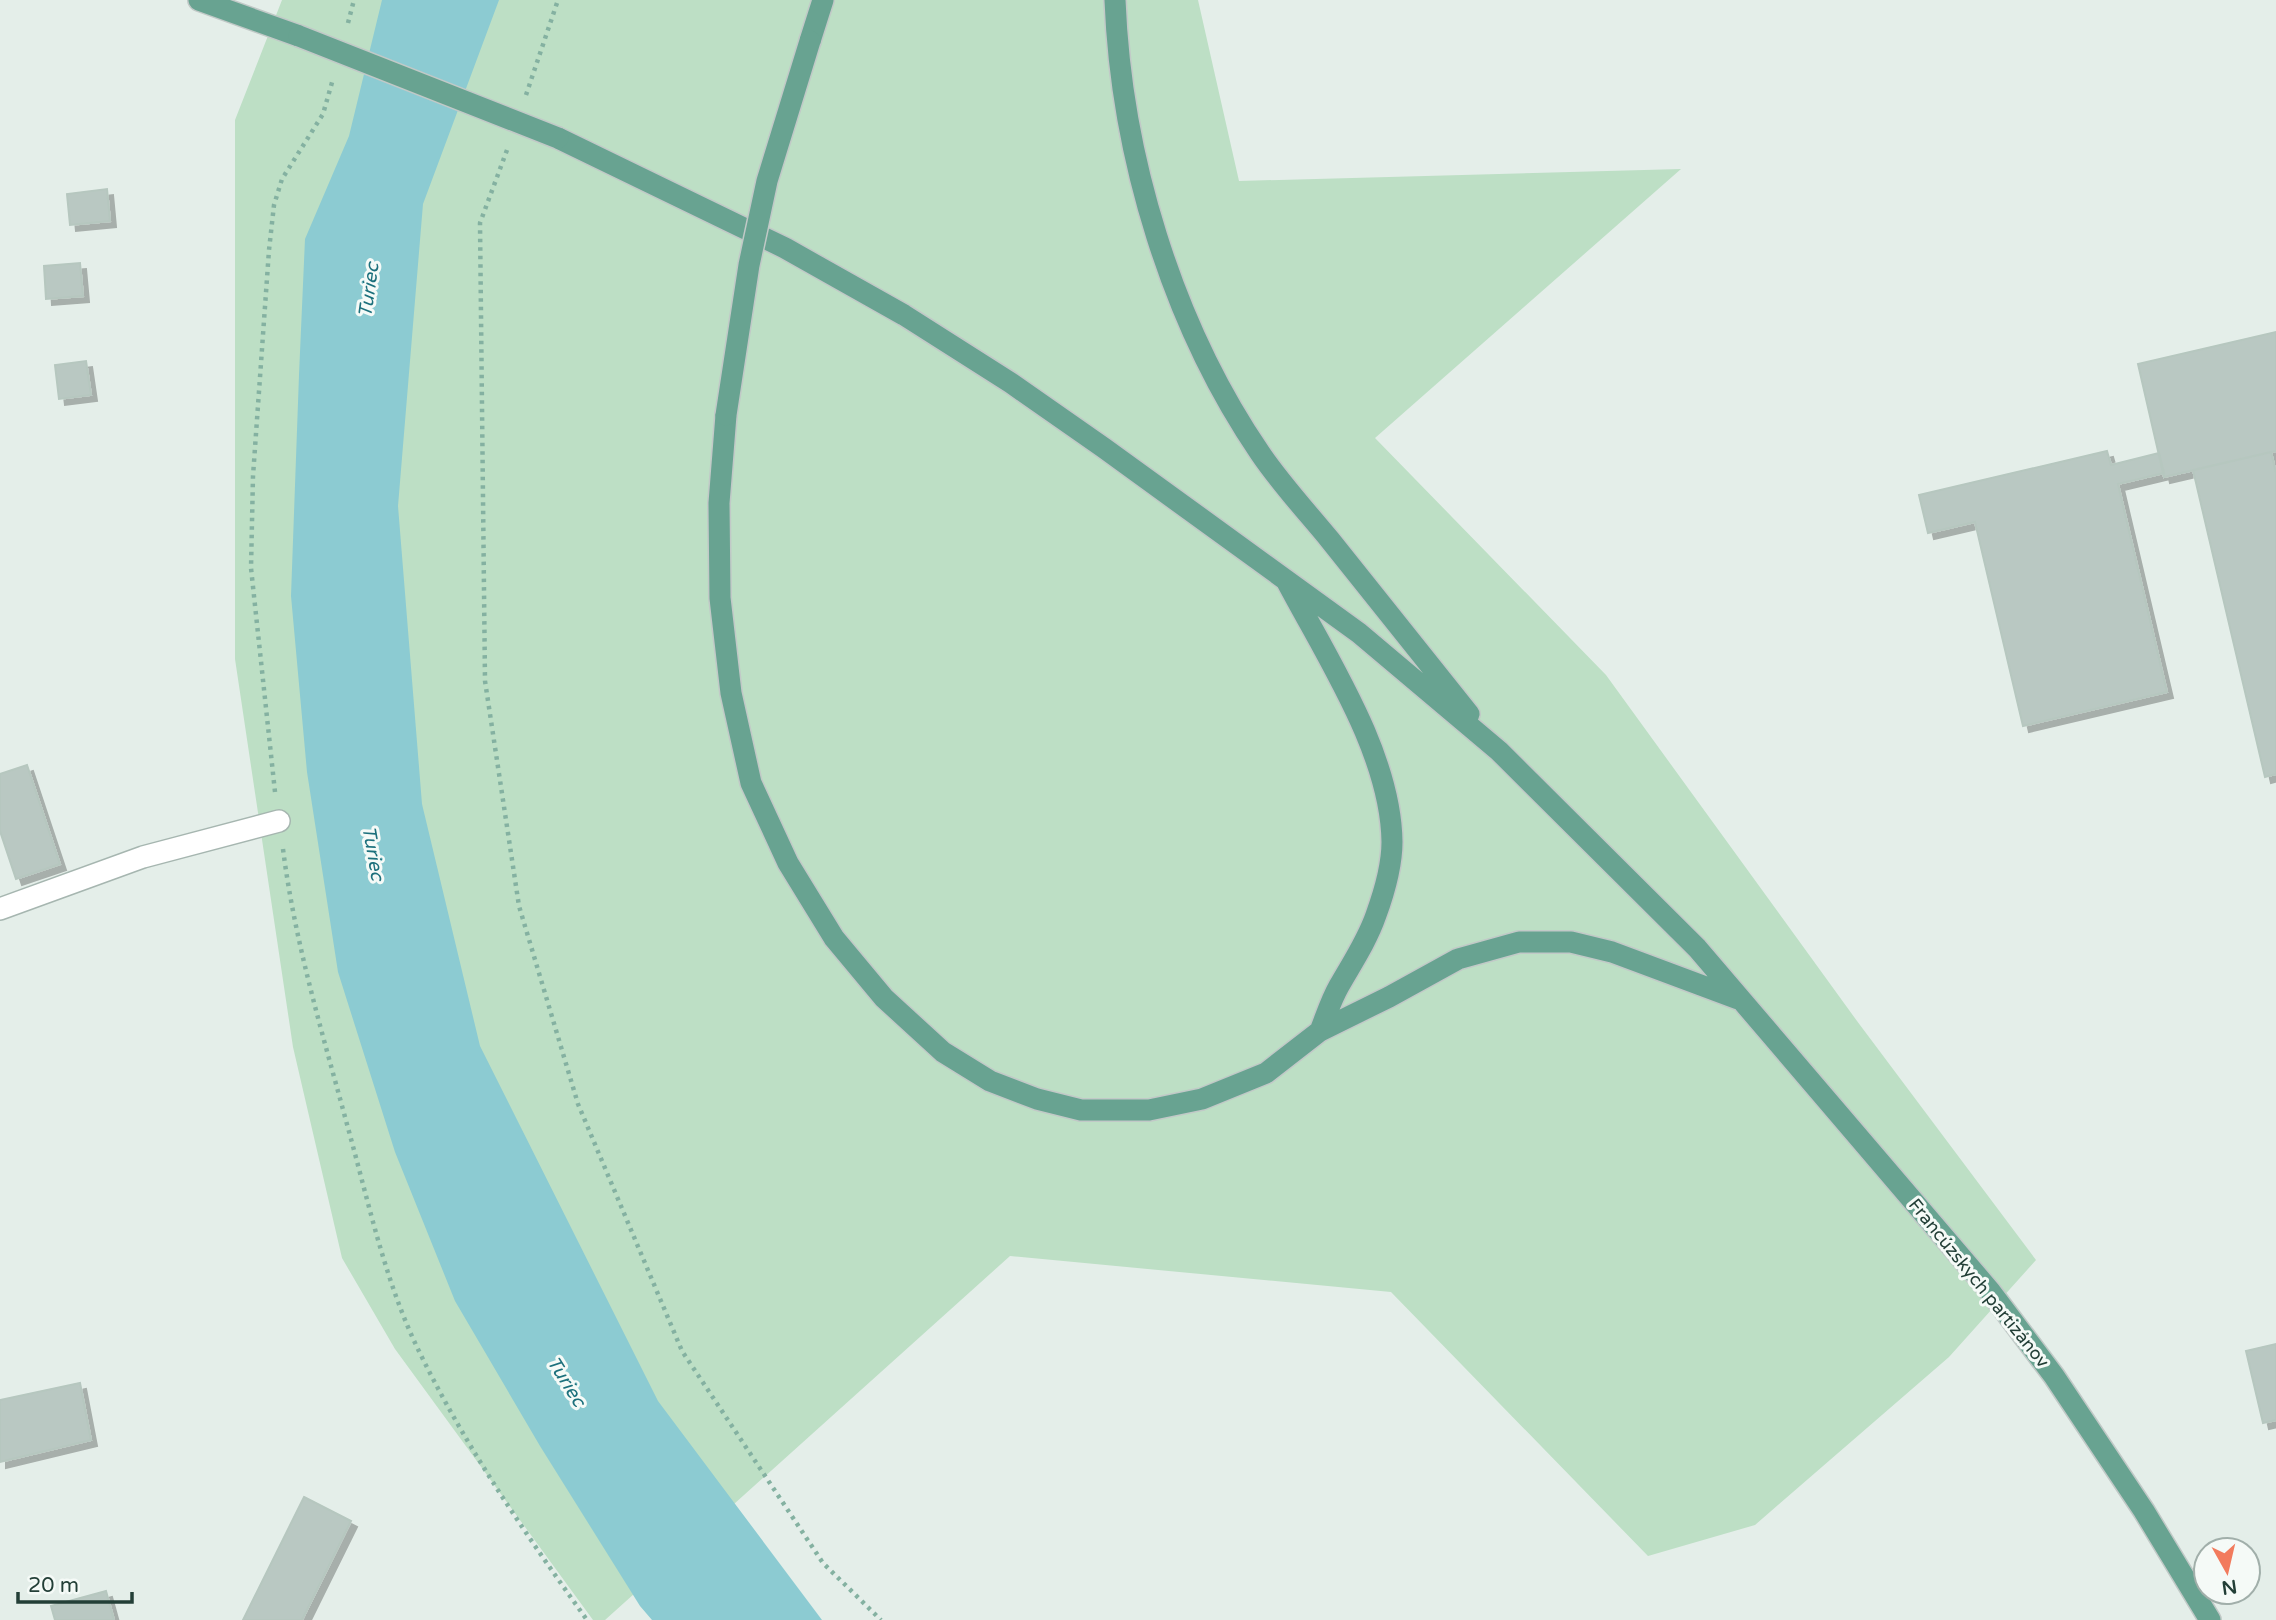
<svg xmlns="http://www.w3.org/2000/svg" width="2276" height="1620" viewBox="0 0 2276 1620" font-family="'Varela Round',sans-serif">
  <defs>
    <filter id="shadow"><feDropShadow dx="6" dy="6" stdDeviation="0" flood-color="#0004"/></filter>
  </defs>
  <rect width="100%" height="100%" fill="#e4eee9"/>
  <path fill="#bddfc5" d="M282 0H1198L1239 181 1681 169 1375 438 1606 675 1857 1021 2036 1260 1949 1357 1755 1525 1648 1556 1391 1292 1010 1256 605 1620H593L395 1349 342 1258 293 1047 235 659V120Z"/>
  <path fill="#8ccbd2" d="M382 0H499L423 204 398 506 422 804 480 1046 658 1401 822 1620H652L640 1606 540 1446 455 1301 395 1152 338 972 307 772 291 596 299 375 305 239 349 136Z"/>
  <path fill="#b9c8c2" stroke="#b6c7bf" stroke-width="2" filter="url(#shadow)" d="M107 189 110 221 70 225 67 194Z
    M80 263 83 296 46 299 44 266Z
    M2276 332V451L2164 477 2138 364Z
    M86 361 91 395 59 399 55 365Z
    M2107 451 2111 465 2159 453 2164 473 2118 484 2167 692 2023 726 1975 522 1928 533 1919 495Z
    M2271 452 2276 473V774L2265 777 2193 470Z
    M27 765 60 864 16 879 0 831V774Z
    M2276 1344V1420L2263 1423 2246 1351Z
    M80 1383 91 1440 0 1462V1400Z
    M304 1497 351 1521 302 1620H243Z
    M106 1591 114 1620H55L51 1606Z"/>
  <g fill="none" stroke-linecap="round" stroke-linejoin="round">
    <g stroke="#a6b6b0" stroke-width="24">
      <path id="service" d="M0 909 143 857 279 821"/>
    </g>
    <g stroke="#c1c9c7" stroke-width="24">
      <path id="primary" d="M199 0 299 36
        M1115 0C1121 155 1172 324 1260 453 1281 484 1307 512 1330 540 1376 598 1422 656 1469 714
        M810 41 823 0
        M558 138 785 248 904 315 1011 383 1104 448 1359 633 1499 751 1697 948 1990 1291 2054 1376 2144 1511 2210 1620
        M726 415 719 503 720 598 731 693 751 783 788 863 834 938 884 998 943 1052 990 1081 1037 1099 1081 1110H1149L1202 1099 1266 1073 1320 1031 1389 997 1458 959 1519 942H1571L1612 952 1738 999
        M1287 582C1327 658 1391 754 1392 842 1392 866 1384 893 1376 915 1367 941 1352 963 1339 986 1331 1000 1326 1016 1320 1031"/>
    </g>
    <path stroke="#84b1a1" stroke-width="4.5" stroke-dasharray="3.5 5" stroke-linecap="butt" d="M348 23 354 0
      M526 95 558 0
      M507 150 480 223 485 681 519 906 578 1104 682 1351 823 1563 881 1620
      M275 792 251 568 253 476 269 250 274 205 282 179 323 114 333 79
      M283 849C295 944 323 1035 348 1128 368 1200 384 1277 416 1345 463 1443 524 1532 587 1620"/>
    <use href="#service" stroke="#fff" stroke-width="21"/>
    <use href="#primary" stroke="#68a391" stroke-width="21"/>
    <g stroke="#c1c9c7" stroke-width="24" stroke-linecap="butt">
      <path id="primary-bridge" d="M299 36 558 138
        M726 415 749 265 767 181 810 41"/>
    </g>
    <use href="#primary-bridge" stroke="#68a391" stroke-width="21"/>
  </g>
  <g text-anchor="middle" stroke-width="6" stroke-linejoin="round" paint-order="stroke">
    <g font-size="18" fill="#233f37" stroke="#f5faf7">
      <text transform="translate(1979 1283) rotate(51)" y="6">Francúzskych partizánov</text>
    </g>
    <g font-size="19" font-style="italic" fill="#1c707c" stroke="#f5faf7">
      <text transform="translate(368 290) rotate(-82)" y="7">Turiec</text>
      <text transform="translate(374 853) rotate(80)" y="7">Turiec</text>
      <text transform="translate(567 1381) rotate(58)" y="7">Turiec</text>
    </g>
  </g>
  <g transform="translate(2227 1571) rotate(172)"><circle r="33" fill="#f5faf7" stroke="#a1afaa" stroke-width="2"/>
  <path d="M0-5L12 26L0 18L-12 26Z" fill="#f27b5d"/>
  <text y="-10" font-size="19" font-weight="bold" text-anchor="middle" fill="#233f37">N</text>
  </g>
  <path d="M18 1592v10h114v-10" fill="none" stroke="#233f37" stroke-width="3.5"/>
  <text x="28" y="1592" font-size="21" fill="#233f37" stroke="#f5faf7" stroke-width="5" paint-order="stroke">20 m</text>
</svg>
